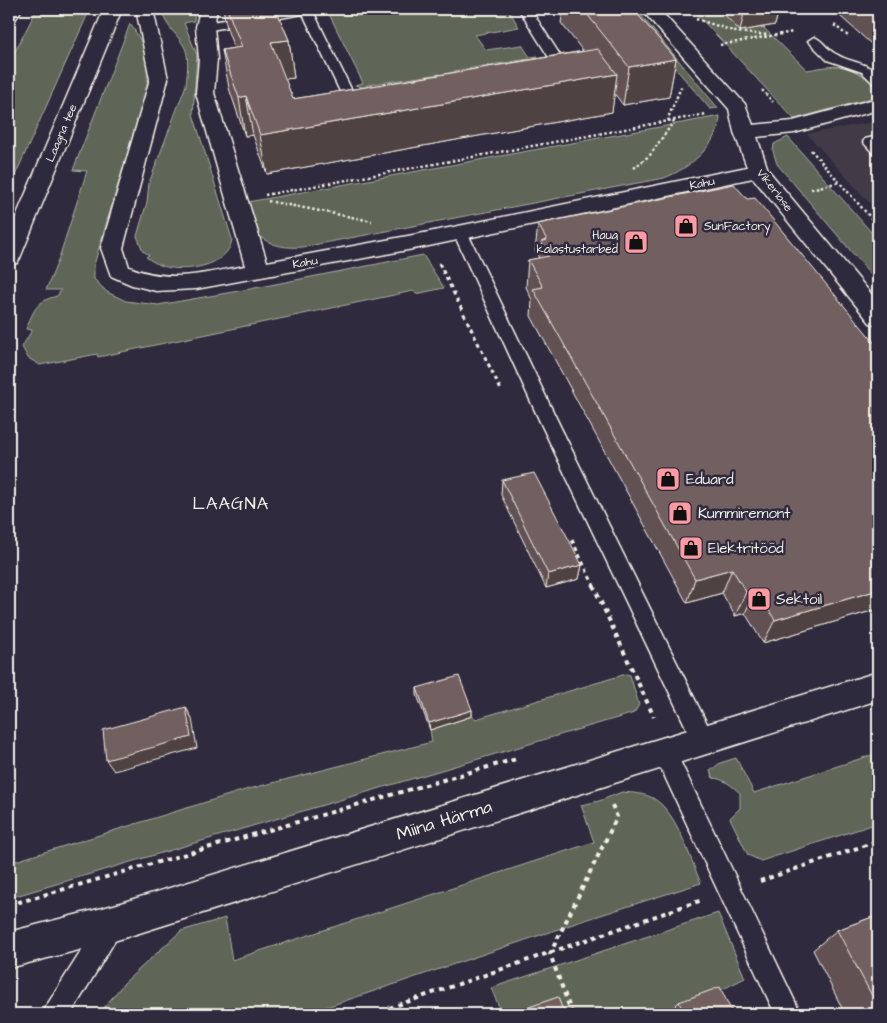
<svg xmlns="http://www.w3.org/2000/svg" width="887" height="1023" viewBox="0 0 887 1023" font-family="'Architects Daughter',sans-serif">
  <rect width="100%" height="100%" fill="#2f2a3d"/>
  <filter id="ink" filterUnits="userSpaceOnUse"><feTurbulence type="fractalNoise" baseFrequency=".02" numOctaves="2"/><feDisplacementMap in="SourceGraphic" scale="10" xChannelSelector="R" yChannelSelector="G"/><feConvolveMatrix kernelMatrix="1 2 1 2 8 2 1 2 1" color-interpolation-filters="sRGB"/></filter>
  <g filter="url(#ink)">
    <path fill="#433a47" d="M878 121V212L807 134Z"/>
    <path fill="#5e6659" stroke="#a9aca0" d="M37 9H90L9 189V63Z
      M162 9H195L194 21 184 23 197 55 193 114 232 239C229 267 182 274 160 265 155 263 150 260 146 257L149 255 143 251 137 236 147 202 149 183 186 85C187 74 190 56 184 46 176 32 164 26 162 9Z
      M326 9H508L519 27 475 35 486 50 522 45 530 57 538 56 537 59 531 62 528 59 454 71 457 76 443 78 440 74 367 85 369 89 355 85 363 83 329 14 320 15 318 10Z
      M625 9H636L718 108 710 109Z
      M692 9H719L763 27 807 70C842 64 848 63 876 86V95L865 100 794 119Z
      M130 24C147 46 148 62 147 88L94 265V279L107 292 126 301 158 305 250 289 423 255 444 288 416 294 413 291 98 357 97 354 40 365 28 358 22 347 32 330 26 329C34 310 36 301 57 296L61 290H46L58 261 87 171 73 170Z
      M720 116C719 144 689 169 664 178L303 247C287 248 273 247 259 236L248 202Z
      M788 137 878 240V283L777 164 773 151 774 144Z
      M626 674 630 675 639 705 634 713 9 898V863L245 790 432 742 430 730 472 716 476 719Z
      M878 753V823L761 861 748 855 730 818 740 808V793C731 785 724 779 713 778L710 771 720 763 736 758 754 793Z
      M622 792C633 793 646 793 656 800 678 815 690 859 701 883L579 922 306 1014H99L124 983 181 931 225 918 232 960 594 842 581 805 599 801Z
      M718 913 745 978 713 994 673 1008 675 1014H502L491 988Z"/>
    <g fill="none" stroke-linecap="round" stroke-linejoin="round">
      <g stroke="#f4f1e8" stroke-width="3">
        <path id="service" d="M294 9H312L355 97 370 96 371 99 370 102 351 105 346 104 303 14 205 31 199 27 205 23Z
          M522 9H547L545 11 533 13 567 66 565 69 549 72 545 71 543 68 545 65 553 64 520 11Z
          M814 37C823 40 827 50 836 54 850 63 865 61 878 74V85L874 84 862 72 827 60 808 41Z
          M878 136V154L873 153 863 142 865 139Z
          M460 227 465 229 467 232 560 426 711 732 714 739 711 746 703 749 695 746 542 426 453 232 455 229Z
          M664 741 672 744 801 1014H775L653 751 656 744Z
          M113 912 122 915 125 924 71 1014H43L47 1005 104 915Z"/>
      </g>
      <g stroke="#f4f1e8" stroke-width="3">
        <path id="minor" d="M136 9H153L168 79 123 248 129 267C170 284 204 273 245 266L196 93 199 59 196 27 200 9H217L214 27 217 59 214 93 267 262 424 233 747 167 734 132 729 109 641 9H659L745 104 753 125 793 121 878 98V110L794 133 757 137 768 170 878 302V325L870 323 753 178 424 247 196 289 156 291 132 285 111 276 101 248 150 79Z
          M878 672V700L114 941 9 968V932L114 905Z"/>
      </g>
      <g stroke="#f4f1e8" stroke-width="3">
        <path id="primary" d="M9 9H22L15 20 9 21Z
          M104 9H122L20 258 17 263 9 265V233Z"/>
      </g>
      <path stroke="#f4f1e8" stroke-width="2.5" stroke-dasharray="2.5 2.5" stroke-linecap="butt" d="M696 19 736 32 768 35
        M834 25 848 36
        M720 45 793 32
        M762 90 773 102
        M669 121 668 118 682 85
        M811 150 878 226
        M634 168 650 155 675 120
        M811 189 840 182
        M265 195 707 114
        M268 201 372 221"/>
      <path stroke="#f4f1e8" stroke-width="3" stroke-dasharray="4 4" stroke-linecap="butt" d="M439 263 502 392
        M572 540 594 586"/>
      <path stroke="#f4f1e8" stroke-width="4" stroke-dasharray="4.5 4.5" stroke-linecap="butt" d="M593 585 654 717
        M760 881 878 841
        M9 905 516 759
        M372 1014 702 900
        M572 1014 550 954 617 817 612 805"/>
      <use href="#service" fill="#2f2a3d" fill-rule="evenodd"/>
      <use href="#minor" fill="#2f2a3d" fill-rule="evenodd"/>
      <use href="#primary" fill="#2f2a3d" fill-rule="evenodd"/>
    </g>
    <path fill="#625152" stroke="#f4f1e8" d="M223 9H276L289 40 294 78 285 79 293 99 583 51 561 23 563 9H633L676 59 669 97 623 105 614 93 612 112 267 174 253 135 245 136 229 88 222 50 234 48 227 29Z
      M719 9H779L775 25 740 31Z
      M832 9H878V50Z
      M747 199 878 347V609L763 643 745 613 735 616 722 593 687 603 531 316 532 300 526 287 528 260 539 258 535 251 538 224Z
      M502 480 582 565 579 579 546 588 501 495Z
      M417 688 472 710V716L430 730 417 695Z
      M878 915V1014H845L813 950 837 930Z
      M679 1002 733 1014H675L673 1008Z"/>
    <path fill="#504242" stroke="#f4f1e8" d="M745 9H779L775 25 740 31Z
      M289 40 294 78 276 80 271 42Z
      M676 59 669 97 623 105 629 67Z
      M617 74 612 112 267 174 260 135Z
      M246 96 253 135 245 136 239 98Z
      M582 565 579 579 546 588 548 574Z
      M732 569 722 593 687 603 695 579Z
      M756 589 745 613 735 616 746 592Z
      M878 590V609L763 643 775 620Z
      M186 707 192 719 197 748 114 771 106 760Z
      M472 710V716L430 730 429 723Z"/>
    <path fill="#725e5f" stroke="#f4f1e8" d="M227 9H276L289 40 271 42 293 99 598 49 617 74 260 135 246 96 239 98 222 50 242 47Z
      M583 9H633L676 59 629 67Z
      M734 184 747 199 755 198 878 347V590L775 620 756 589 746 592 732 569 695 579 533 289 543 287 528 260 549 256 541 242 547 240 538 224Z
      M534 473 582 565 548 574 502 480Z
      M459 676 472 710 429 723 417 688Z
      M186 707 191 737 106 760 103 730Z
      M878 915V1007L837 930Z
      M720 987 733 1014H684L679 1002Z
      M558 997 564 1014H509Z"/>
  </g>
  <defs>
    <g id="shop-square" transform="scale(1.25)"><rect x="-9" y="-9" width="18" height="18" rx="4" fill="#ff9aa2" stroke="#2f2a3d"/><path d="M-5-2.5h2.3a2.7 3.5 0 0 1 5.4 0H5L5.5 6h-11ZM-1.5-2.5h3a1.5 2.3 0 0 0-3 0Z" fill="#111"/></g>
  </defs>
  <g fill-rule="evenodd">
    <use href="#shop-square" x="686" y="226"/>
    <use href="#shop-square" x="636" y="242"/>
    <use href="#shop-square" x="668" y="479"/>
    <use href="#shop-square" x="680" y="513"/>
    <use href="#shop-square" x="691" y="548"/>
    <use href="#shop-square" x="759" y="599"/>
  </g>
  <g text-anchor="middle" stroke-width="5" stroke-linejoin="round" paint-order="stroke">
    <g font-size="12" fill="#f4f1e8" stroke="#2f2a3d">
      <text transform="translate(61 133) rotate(-67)" y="4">Laagna tee</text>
      <text transform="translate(702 183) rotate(-12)" y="4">Kahu</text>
      <text transform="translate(775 190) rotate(52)" y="4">Vikerlase</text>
      <text transform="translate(305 262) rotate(-10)" y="4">Kahu</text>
    </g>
    <g font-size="12" fill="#f4f1e8" stroke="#2f2a3d" text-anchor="start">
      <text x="704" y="230">SunFactory</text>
      <text x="618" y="239" text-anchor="end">Haug<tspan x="618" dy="14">kalastustarbed</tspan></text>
    </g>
    <g font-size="15" fill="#f4f1e8" stroke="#2f2a3d" text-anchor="start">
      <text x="686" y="484">Eduard</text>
      <text x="698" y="518">Kummiremont</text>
      <text x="708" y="553">Elektritööd</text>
      <text x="776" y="604">Sektoil</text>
    </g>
    <g font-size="18" letter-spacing="1" fill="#f4f1e8" stroke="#2f2a3d">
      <text x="231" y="509">LAAGNA</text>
    </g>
    <g font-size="18" fill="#f4f1e8" stroke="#2f2a3d">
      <text transform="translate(444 820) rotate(-17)" y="6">Miina Härma</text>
    </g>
  </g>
  <rect width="887" height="1023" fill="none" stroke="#2f2a3d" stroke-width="30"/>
  <rect x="15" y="15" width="857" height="993" fill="none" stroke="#f4f1e8" stroke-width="2" filter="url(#ink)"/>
</svg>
